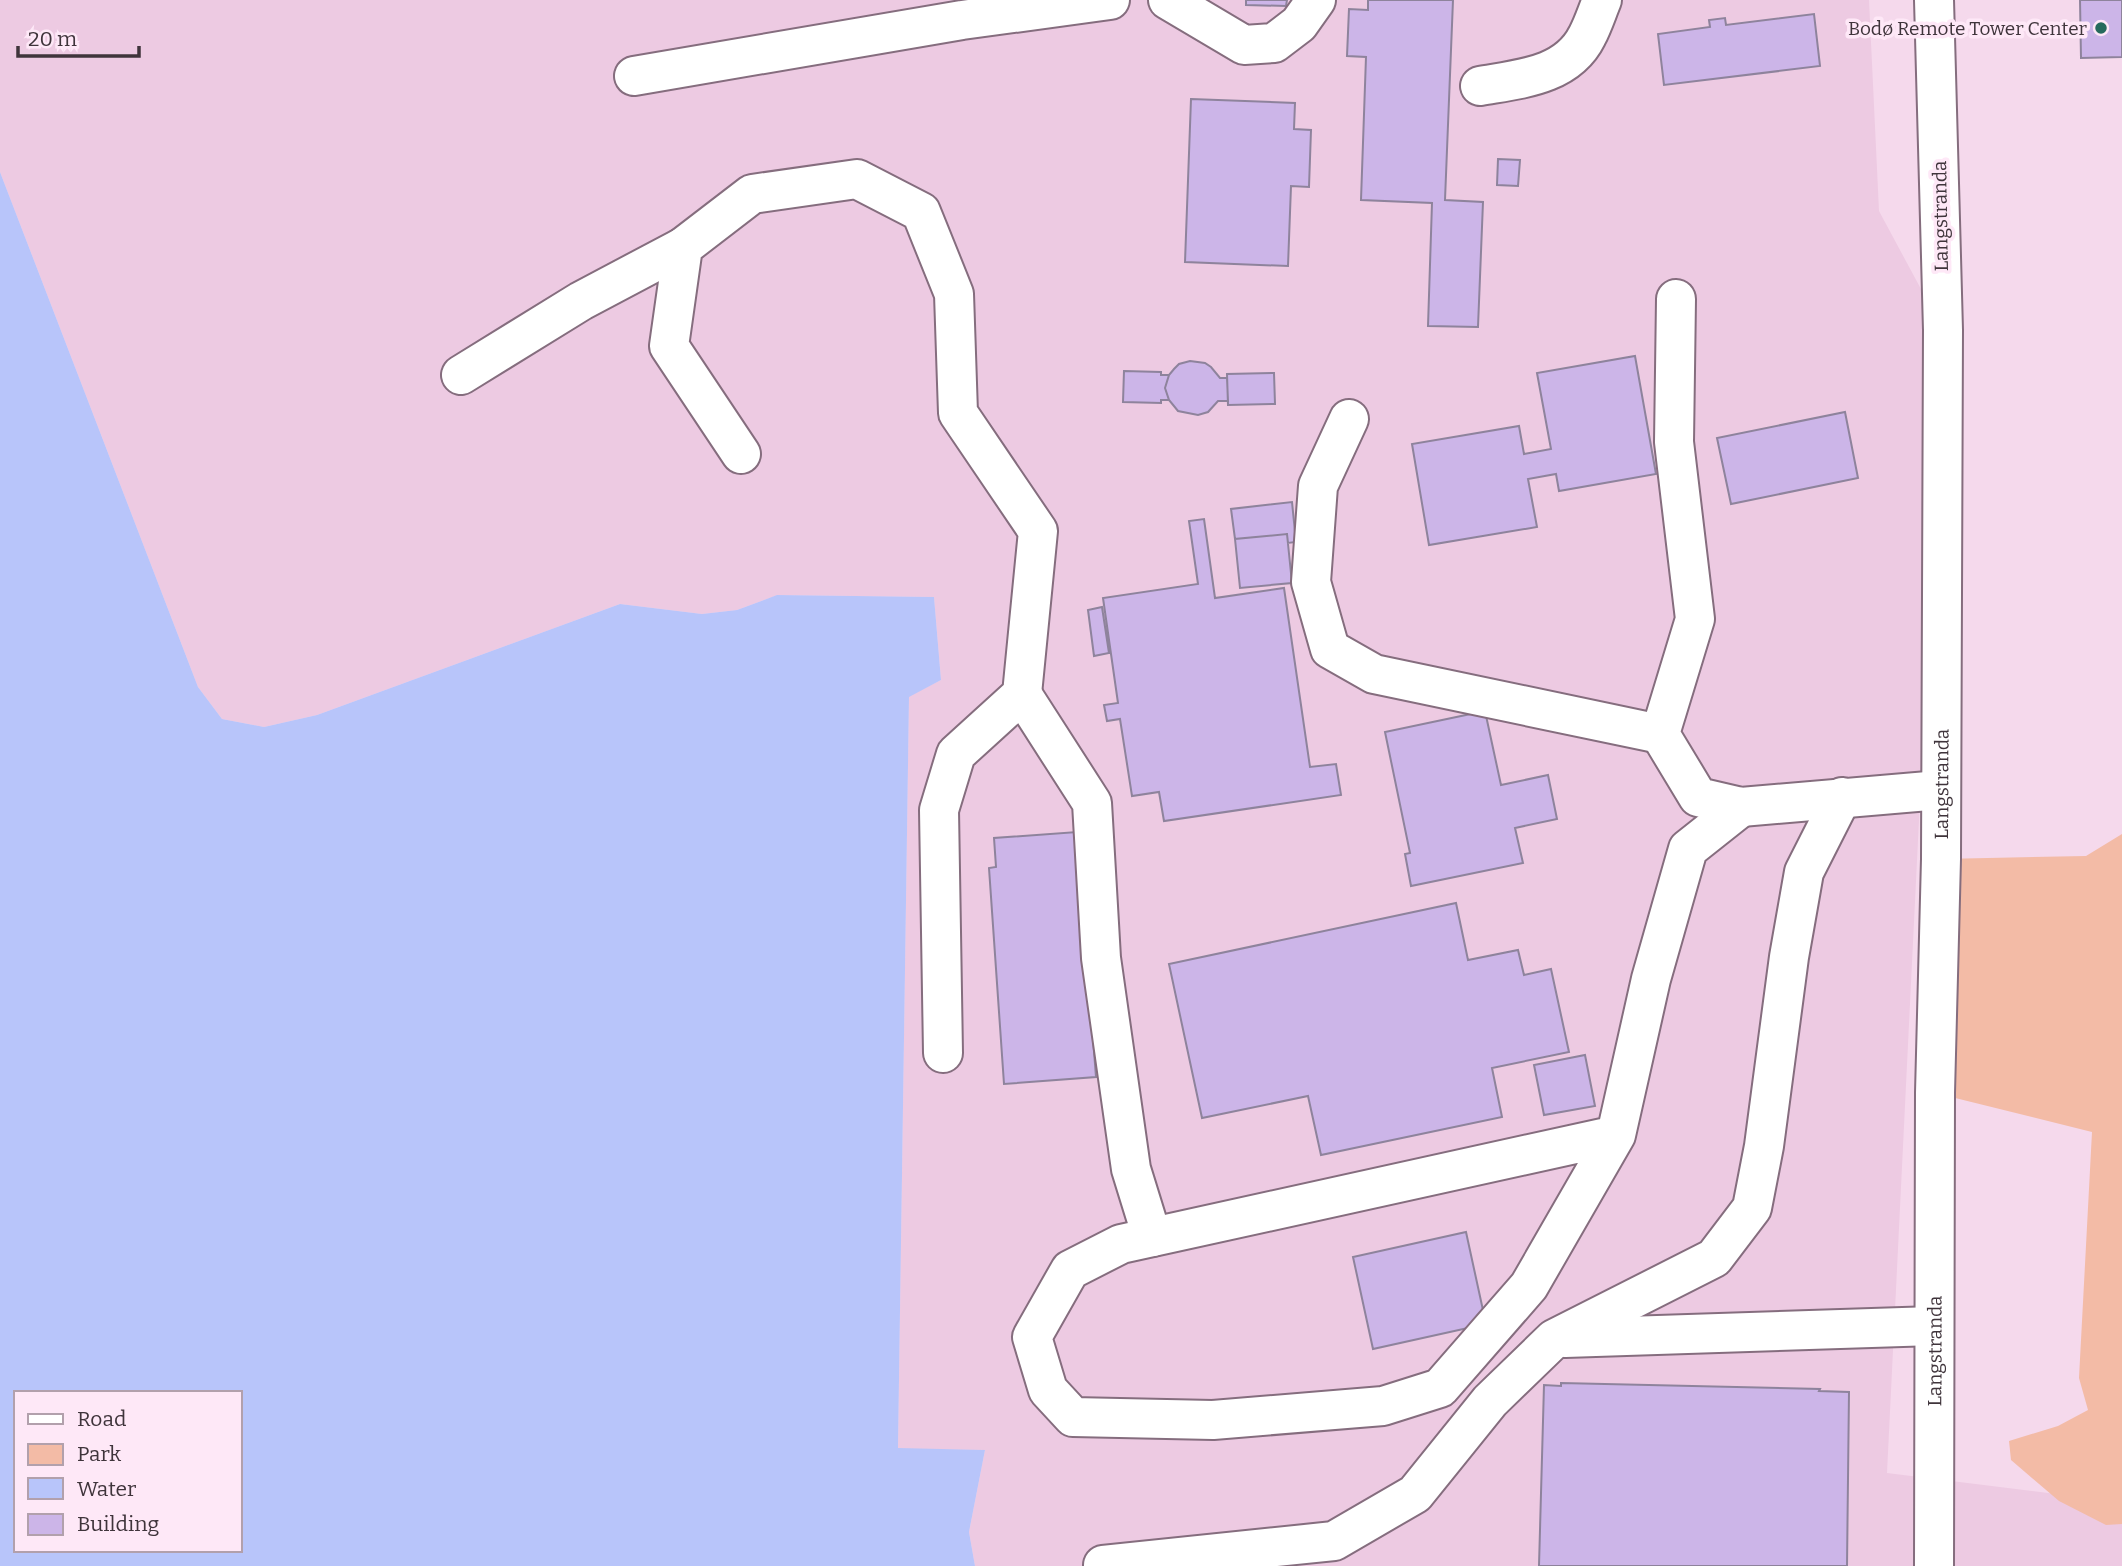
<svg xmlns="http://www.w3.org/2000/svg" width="2122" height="1566" viewBox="0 0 2122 1566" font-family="Bitter,serif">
  <rect width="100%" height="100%" fill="#f5d9ec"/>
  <path fill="#edcae2" d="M0 0H1869L1879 211 1943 330 1887 1473 2122 1502V1566H975L969 1532 985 1450 898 1449 909 696 941 680 934 597 778 595 737 610 702 614 620 604 317 715 264 727 222 719 198 687 0 172Z"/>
  <path fill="#f3bba6" d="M2122 834V1524L2106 1525 2059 1501 2011 1460 2009 1441 2058 1426 2088 1410 2079 1378 2092 1132 1935 1093 1941 859 2086 856Z"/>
  <path fill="#b8c5fa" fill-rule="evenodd" d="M0 172 198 687 222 719 264 727 317 715 620 604 702 614 737 610 777 595 934 597 941 680 909 697 898 1448 985 1450 969 1532 975 1566H0ZM16 1393H240V1550H16Z"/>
  <path fill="#ccb5e8" stroke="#8e839c" stroke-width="2" d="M1246 0H1287L1286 6 1246 5Z
    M1368 0H1453L1445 200 1483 202 1478 327 1428 326 1432 203 1361 200 1366 57 1347 56 1349 9 1368 10Z
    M2080 0H2122V57L2081 58Z
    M1814 14 1820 66 1664 85 1658 34 1710 27 1709 20 1725 18 1726 25Z
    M1191 99 1295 103 1294 129 1311 130 1309 187 1291 186 1288 266 1185 262Z
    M1498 159 1520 160 1518 186 1497 185Z
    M1635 356 1656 474 1559 491 1556 474 1528 479 1537 527 1429 545 1412 444 1519 426 1524 454 1551 449 1537 373Z
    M1190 361 1205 363 1211 367 1220 378H1227L1228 401H1218L1208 412 1198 415 1178 411 1169 400 1165 388 1169 375 1174 369 1179 364Z
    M1124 371 1161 372V375H1169L1165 388 1169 400H1161V403L1123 402Z
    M1274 373 1275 404 1228 405 1227 374Z
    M1845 412 1858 478 1731 504 1717 438Z
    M1292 502 1296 542 1288 543 1287 534 1235 539 1231 509Z
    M1204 519 1215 598 1284 588 1310 767 1336 764 1341 795 1164 821 1159 792 1132 796 1120 719 1107 721 1104 705 1118 703 1103 598 1198 584 1189 521Z
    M1287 534 1292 583 1240 588 1235 539Z
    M1102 607 1109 653 1094 656 1088 610Z
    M1485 711 1501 785 1548 775 1557 819 1515 828 1523 863 1411 886 1405 854 1410 853 1385 732Z
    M1077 832 1096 1077 1004 1084 989 868 996 867 994 838Z
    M1456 903 1468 960 1518 950 1524 975 1551 969 1569 1052 1492 1068 1502 1117 1321 1155 1308 1096 1202 1118 1169 964Z
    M1585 1055 1595 1106 1544 1115 1534 1065Z
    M1466 1232 1486 1324 1373 1349 1353 1257Z
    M1561 1383 1820 1389 1819 1391 1849 1392 1847 1566H1539L1544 1385 1561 1386Z"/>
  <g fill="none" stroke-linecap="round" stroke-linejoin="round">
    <g stroke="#856d7e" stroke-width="42">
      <g id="minor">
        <path d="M1168 0 1244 45 1274 43 1299 24 1316 0"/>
        <path d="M634 76 962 20 1110 0"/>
        <path d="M1480 86C1520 79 1567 76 1587 36 1593 25 1597 12 1602 0"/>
        <path d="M1676 299 1674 442 1695 619 1660 734 1698 797 1741 807 1940 790"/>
        <path d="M461 375 581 301 683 247"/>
        <path d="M1349 419 1318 486 1311 582 1330 649 1374 674 1660 734"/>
        <path d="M741 454 669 346 683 247 752 194 857 179 921 212 954 294 958 413 1038 531 1022 694 956 754 939 810 943 1053"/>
        <path d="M1022 694 1092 803 1101 958 1131 1169 1152 1237"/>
        <path d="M1616 1135 1121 1244 1070 1270 1032 1337 1048 1390 1073 1417 1213 1420 1383 1406 1440 1388 1529 1286 1616 1135 1651 979 1688 849 1741 807"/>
        <path d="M1565 1338 1934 1326"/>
        <path d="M1103 1565 1334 1541 1415 1494 1490 1401 1554 1339 1714 1258 1752 1208 1764 1146 1789 957 1804 872 1842 797"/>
        <path id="s1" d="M1934 1566 1935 1093 1941 859 1943 330 1934 0"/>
      </g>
    </g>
    <use href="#minor" stroke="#fff" stroke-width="38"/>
  </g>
  <circle fill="#266a5d" stroke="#fee8f7" stroke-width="2.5" cx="2101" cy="28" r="7"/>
  <g text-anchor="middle" stroke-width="7" stroke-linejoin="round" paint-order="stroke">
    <g font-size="19" fill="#3f343b" stroke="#fee8f7" text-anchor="end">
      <text x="2087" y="35">Bodø Remote Tower Center</text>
    </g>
    <g font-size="19" fill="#3f343b" stroke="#fee8f7">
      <text transform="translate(1940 216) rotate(-91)" y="7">Langstranda</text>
      <text dy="7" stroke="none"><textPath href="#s1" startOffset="782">Langstranda</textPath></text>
      <text dy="7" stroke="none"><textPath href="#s1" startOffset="215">Langstranda</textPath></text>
    </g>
  </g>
  <rect x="14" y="1391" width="228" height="161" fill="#fee8f7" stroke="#b2a0ac" stroke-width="2"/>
  <rect x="28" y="1414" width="35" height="10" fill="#ffffff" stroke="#b2a0ac" stroke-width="2"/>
  <text x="77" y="1426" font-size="21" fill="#3f343b">Road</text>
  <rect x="28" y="1444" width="35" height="21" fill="#f3bba6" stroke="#b2a0ac" stroke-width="2"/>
  <text x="77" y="1461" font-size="21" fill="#3f343b">Park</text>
  <rect x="28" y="1478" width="35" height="21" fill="#b8c5fa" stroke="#b2a0ac" stroke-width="2"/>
  <text x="77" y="1496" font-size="21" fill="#3f343b">Water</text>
  <rect x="28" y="1514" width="35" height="21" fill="#ccb5e8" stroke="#b2a0ac" stroke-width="2"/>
  <text x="77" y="1531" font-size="21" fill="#3f343b">Building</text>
  <path d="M18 46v10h121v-10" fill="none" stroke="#3f343b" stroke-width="3.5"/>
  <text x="28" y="46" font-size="21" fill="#3f343b" stroke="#fee8f7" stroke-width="5" paint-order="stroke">20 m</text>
</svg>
